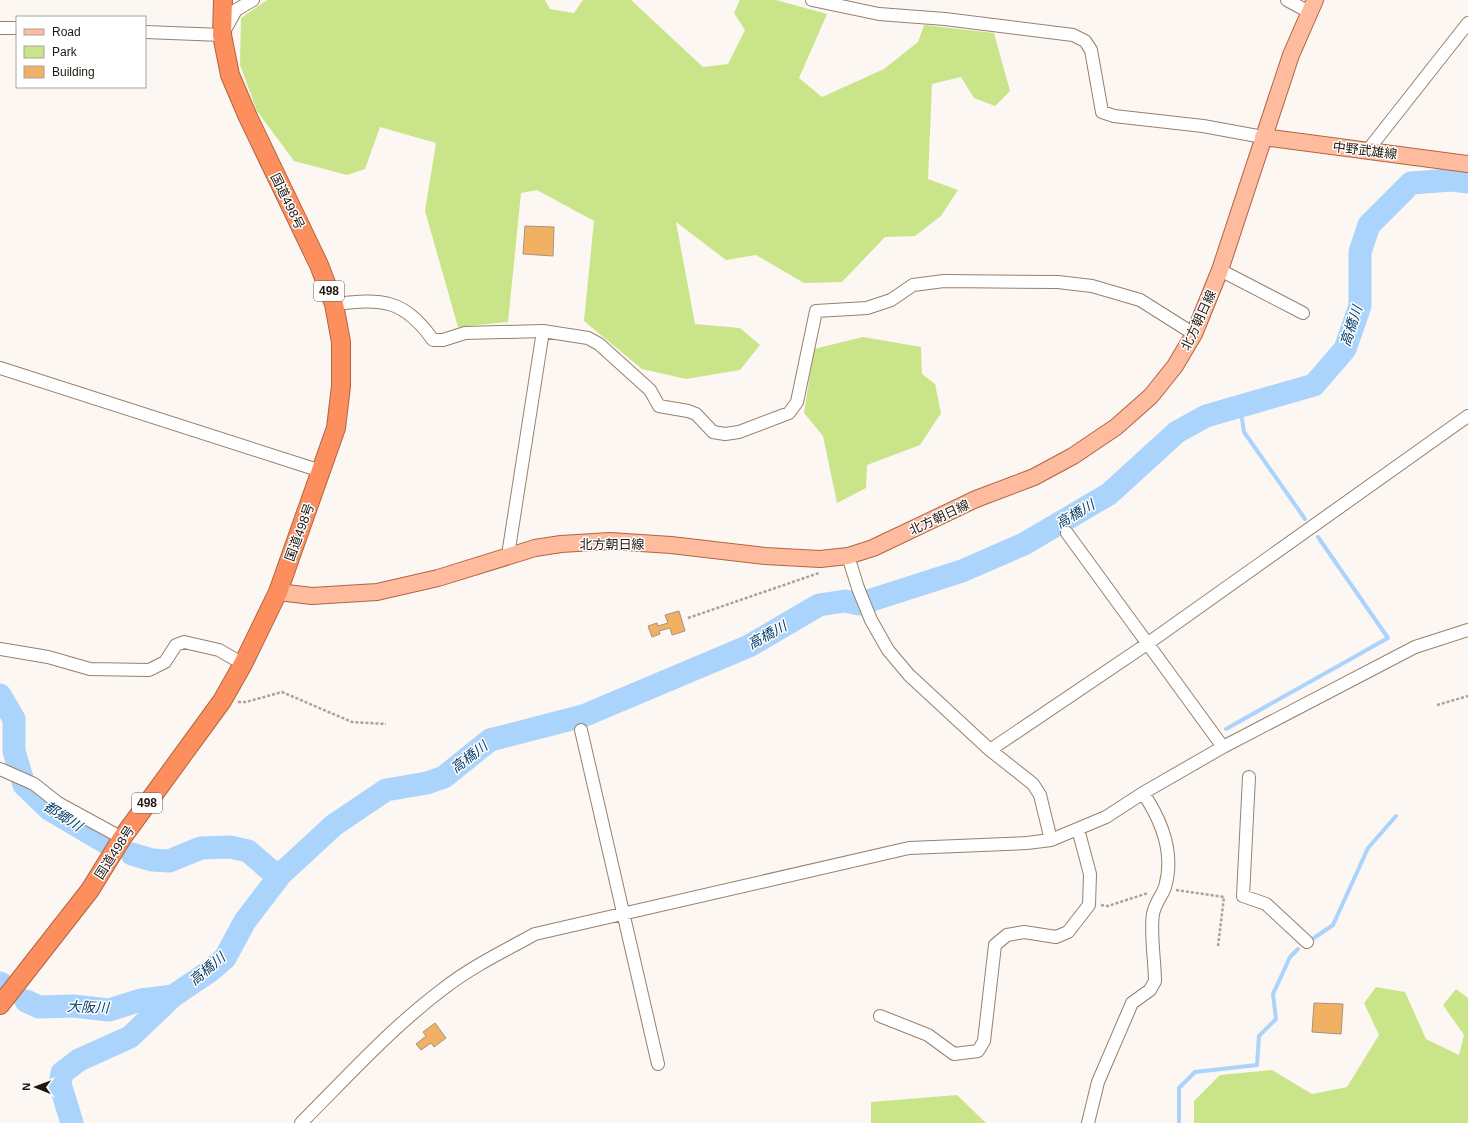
<svg xmlns="http://www.w3.org/2000/svg" width="1468" height="1123" viewBox="0 0 1468 1123" font-family="Helvetica,'Noto Sans JP',sans-serif">
  <rect width="100%" height="100%" fill="#fcf7f2"/>
  <path fill="#cae48a" d="M267 0H545L550 9 574 13 583 0H631L703 67 728 64 745 30 734 13 740 0H776L827 14 799 78 822 97 884 69 918 42 924 25 994 33 1010 91 995 106 974 98 961 77 932 84 928 179 958 190 941 216 915 236 885 237 842 282 804 283 756 255 726 260 676 222 695 324 740 328 760 345 740 370 686 379 642 369 584 321 594 221 537 190 521 193 508 322 458 327 425 211 436 143 380 127 365 169 347 175 294 161 257 111 240 65 241 18Z
    M863 337 921 347 922 374 935 384 941 413 920 445 867 465 866 488 837 503 823 436 804 413 814 349Z
    M1376 987 1405 992 1426 1039 1459 1055 1464 1035 1443 1005 1456 989 1468 998V1123H1194V1101L1220 1075 1272 1070 1312 1094 1347 1087 1379 1035 1364 1003Z
    M957 1095 986 1123H871V1102Z"/>
  <g fill="none" stroke-linecap="round" stroke-linejoin="round">
    <path stroke="#aad4fc" stroke-width="4" d="M1240 406 1244 432 1305 519
      M1226 729 1388 638 1318 537
      M1314 938 1333 925 1368 848 1396 816
      M1179 1123V1088L1195 1072 1257 1065 1259 1036 1276 1019 1273 994 1290 957 1298 949"/>
    <path stroke="#aad4fc" stroke-width="23" d="M0 695 14 719V751L24 785 49 809 105 842
      M132 854 152 860 169 861 201 848 230 847 248 851 270 870 281 874
      M0 983 2 984
      M26 1001 39 1007 73 1006 109 1010 141 1000 173 996
      M72 1123 60 1084 62 1073 79 1060 130 1037 173 996 210 971 225 958 245 921 281 874 334 825 386 790 427 783 444 777 490 740 583 716 749 646 819 605 845 601 859 604 962 571 1024 544 1109 494 1177 432 1206 416 1314 385 1345 349 1360 306V252L1369 225 1411 183 1452 180 1468 182"/>
  </g>
  <path fill="#f1b165" stroke="#a8937b" d="M525 226 554 227 553 256 523 254Z
    M679 611 685 631 672 635 670 628 659 631 660 634 652 637 648 626 657 623 658 626 668 623 665 615Z
    M1314 1003 1343 1004 1341 1034 1312 1032Z
    M435 1023 446 1038 434 1047 431 1043 421 1050 416 1044 426 1036 423 1032Z"/>
  <g fill="none" stroke-linecap="round" stroke-linejoin="round">
    <g stroke="#97816b" stroke-width="14">
      <path id="minor" d="M812 0 879 14 945 19 1073 35 1085 41 1091 50 1102 112 1114 116 1203 126 1263 137
        M1287 0 1309 12
        M0 28H17
        M145 32 222 35 236 10 253 0
        M1368 150 1468 23
        M1220 270 1303 313
        M334 304C382 299 403 298 433 340H443L465 333 543 331 588 338 599 344 650 390 659 406 688 411 696 414 713 432 725 434 739 432 789 413 797 402 816 311 867 308 891 300 913 285 944 281 1058 282 1092 286 1140 300 1194 334
        M0 368 321 471
        M1067 533 1223 747
        M508 555 543 331
        M848 556 858 588 871 620 888 650 909 675 990 750 1033 784 1040 795 1051 840
        M0 649 48 657 90 669 149 670 165 662 176 645 184 642 219 650 243 664
        M581 730 658 1064
        M990 750 1147 644 1468 416
        M0 769 34 784 58 803 122 838
        M1249 777 1243 896 1266 904 1307 942
        M880 1016 928 1035 954 1054 978 1051 984 1041 995 945 1007 935 1024 932 1056 937 1068 932 1089 905 1090 874 1078 829
        M301 1123C347 1077 391 1028 443 989 471 967 504 951 535 934L909 848 1027 843 1051 840 1106 817 1143 793 1223 747 1415 647 1468 630
        M1088 1123 1098 1082 1132 1003 1150 990 1155 981C1155 964 1150 931 1153 914 1155 903 1162 896 1165 887 1175 853 1162 821 1143 793"/>
    </g>
    <g stroke="#b06542" stroke-width="18">
      <path id="major" d="M1263 137 1468 164
        M278 592 312 596 377 592 438 578 535 548 561 544 610 541 671 545 765 556 820 559 848 556 873 548 976 499 1034 477 1073 456 1116 427 1151 396 1175 366 1194 334 1220 270 1291 55 1315 0"/>
    </g>
    <g stroke="#b06542" stroke-width="20">
      <path id="highway" d="M0 1005 90 890 122 838 222 701 243 664 278 592 336 428 341 386V342L334 304 319 265 248 117 230 75 222 35 223 0"/>
    </g>
    <path stroke="#a8a29c" stroke-width="2.5" stroke-dasharray="3 2" stroke-linecap="butt" d="M688 618 819 573
      M238 702H246L282 692 352 722 386 724
      M1437 705 1468 696
      M1176 890 1224 897 1218 946
      M1101 905 1108 906 1148 893"/>
    <use href="#minor" stroke="#fff" stroke-width="12"/>
    <use href="#major" stroke="#febb9e" stroke-width="16"/>
    <use href="#highway" stroke="#fd8e5d" stroke-width="18"/>
  </g>
  <g text-anchor="middle" stroke-width="3" stroke-linejoin="round" paint-order="stroke">
    <g fill="#fff" stroke="#635d57" stroke-width="1">
      <rect x="314" y="281" width="30" height="20" rx="3"/>
      <rect x="132" y="793" width="30" height="20" rx="3"/>
    </g>
    <g font-size="12" font-weight="bold" fill="#20180f">
      <text x="329" y="295">498</text>
      <text x="147" y="807">498</text>
    </g>
    <g font-size="13" fill="#20180f" stroke="#fff">
      <text transform="translate(1365 150) rotate(7)" y="5">中野武雄線</text>
      <text transform="translate(288 201) rotate(64)" y="5">国道498号</text>
      <text transform="translate(1198 320) rotate(-65)" y="5">北方朝日線</text>
      <text transform="translate(939 517) rotate(-25)" y="5">北方朝日線</text>
      <text transform="translate(299 532) rotate(-70)" y="5">国道498号</text>
      <text x="612" y="549">北方朝日線</text>
      <text transform="translate(114 852) rotate(-57)" y="5">国道498号</text>
    </g>
    <g font-size="14" font-style="italic" fill="#093f69" stroke="#fff">
      <text transform="translate(1351 326) rotate(-72)" y="5">高橋川</text>
      <text transform="translate(1075 514) rotate(-30)" y="5">高橋川</text>
      <text transform="translate(767 635) rotate(-29)" y="5">高橋川</text>
      <text transform="translate(469 757) rotate(-38)" y="5">高橋川</text>
      <text transform="translate(63 816) rotate(33)" y="5">都郷川</text>
      <text transform="translate(207 969) rotate(-40)" y="5">高橋川</text>
      <text transform="translate(88 1007) rotate(2)" y="5">大阪川</text>
    </g>
  </g>
  <rect x="16" y="16" width="130" height="72" fill="#ffffff" stroke="#a6a39f"/>
  <rect x="24" y="29" width="20" height="6" fill="#febb9e" stroke="#a6a39f"/>
  <text x="52" y="36" font-size="12" fill="#20180f">Road</text>
  <rect x="24" y="46" width="20" height="12" fill="#cae48a" stroke="#a6a39f"/>
  <text x="52" y="56" font-size="12" fill="#20180f">Park</text>
  <rect x="24" y="66" width="20" height="12" fill="#f1b165" stroke="#a6a39f"/>
  <text x="52" y="76" font-size="12" fill="#20180f">Building</text>
  <g transform="translate(36 1087) rotate(271)" stroke="#ffffff" stroke-width="3" paint-order="stroke">
  <path d="M0-3L7 15L0 10L-7 15Z" fill="#20180f"/>
  <text y="-6" font-size="11" font-weight="bold" text-anchor="middle" fill="#20180f">N</text>
  </g>
</svg>
